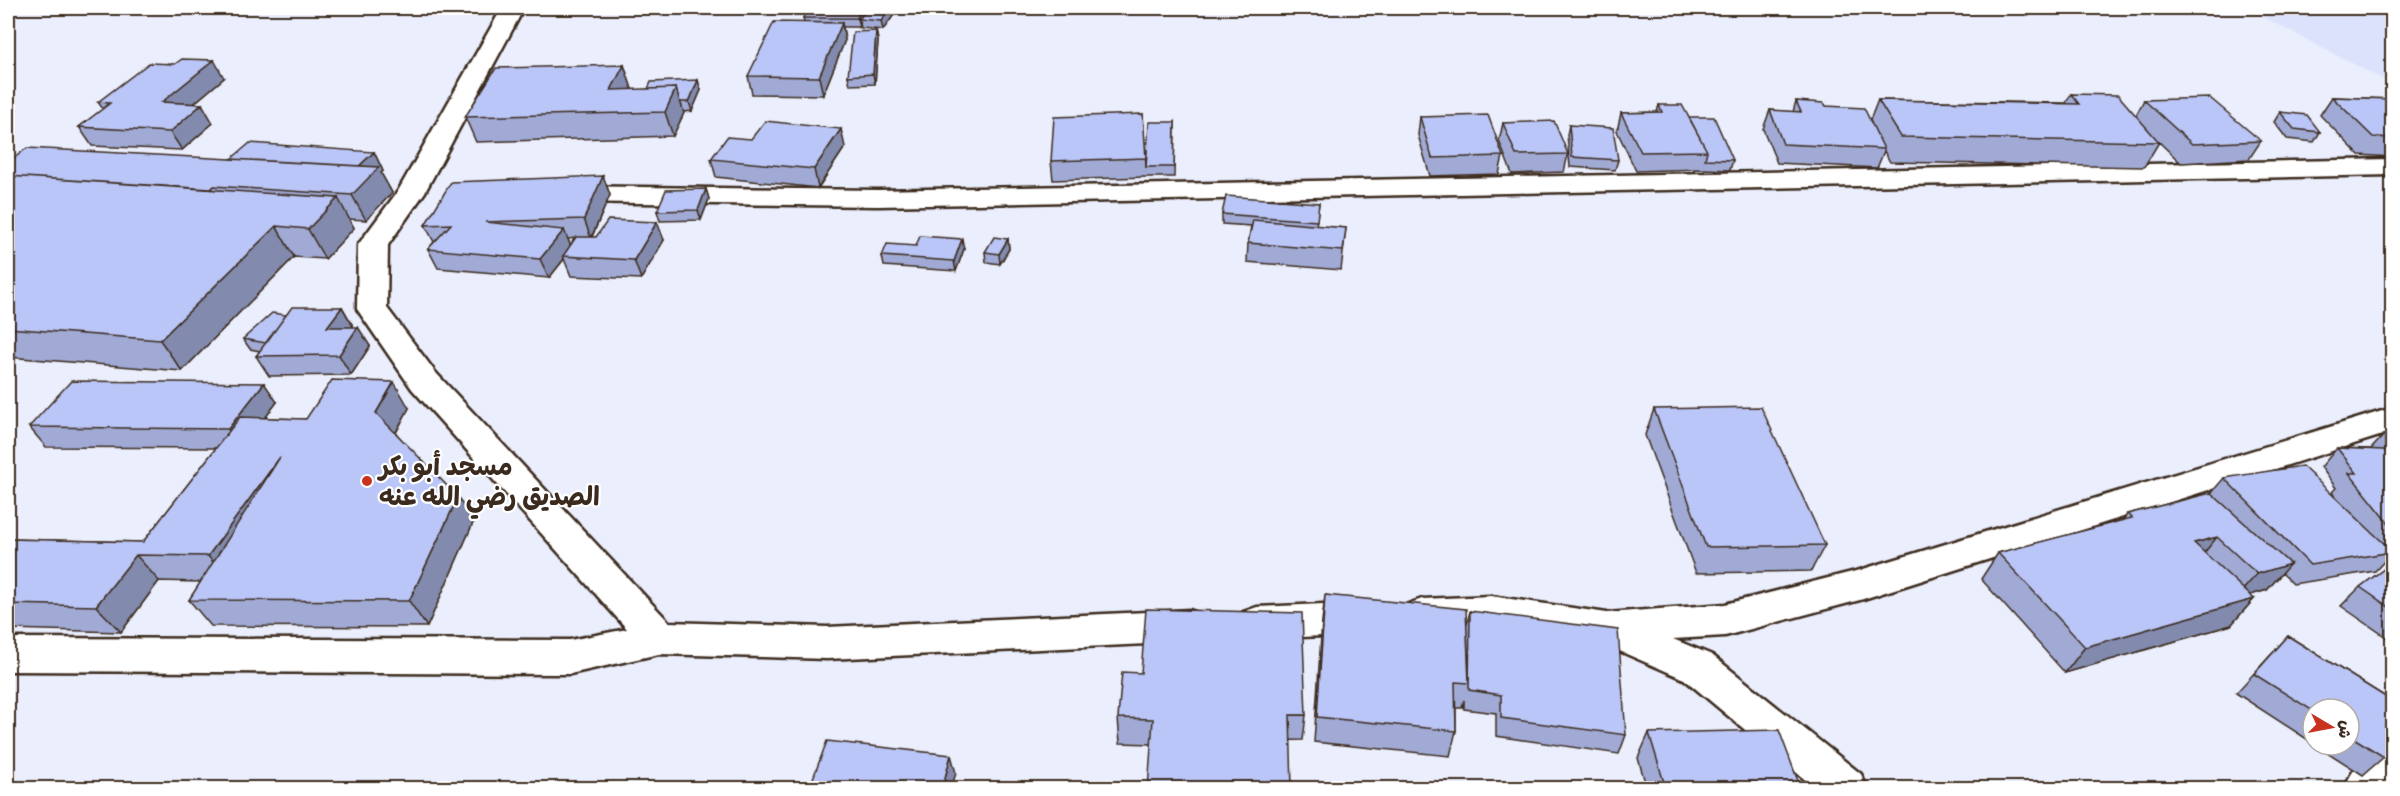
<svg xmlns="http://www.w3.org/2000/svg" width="2400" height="796" viewBox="0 0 2400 796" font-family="Itim,'Playpen Sans Arabic',sans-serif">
  <rect width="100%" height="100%" fill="#eaeefd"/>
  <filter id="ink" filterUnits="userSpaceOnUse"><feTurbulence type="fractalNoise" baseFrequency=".0167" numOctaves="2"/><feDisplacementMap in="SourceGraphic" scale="12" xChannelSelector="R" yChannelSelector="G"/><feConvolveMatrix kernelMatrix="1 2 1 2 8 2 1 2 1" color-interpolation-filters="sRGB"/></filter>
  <g filter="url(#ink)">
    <path fill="#dce2fb" d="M2246 8H2392V84Z"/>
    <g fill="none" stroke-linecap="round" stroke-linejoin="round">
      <g stroke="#3b2a1e" stroke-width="5">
        <path id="street" d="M502 8H524L425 192 388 245 387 308 436 373 669 622 827 627 1190 610 1204 615 1209 626 1204 637 1190 642 827 659 659 654 570 674 8 671V638L570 640 627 629 412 389 357 309 358 245 398 191Z
          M2392 159V175L878 206 565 202 555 200 551 194 555 188 565 186 878 190Z
          M2392 408V432L1860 600 1725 636 1673 639 1712 655 1861 774 1867 788H1815L1684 679 1601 643 1491 628 1422 631 1408 626 1403 615 1408 604 1422 599 1491 596 1607 613 1725 604 1860 570Z
          M1367 602 1381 607 1386 618 1381 629 1367 634 1257 639 1243 634 1238 623 1243 612 1257 607Z
          M2392 739V788H2345C2352 767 2371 747 2392 739Z"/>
      </g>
      <use href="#street" fill="#fff" fill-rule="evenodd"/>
    </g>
    <path fill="#a0aad4" stroke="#3b2a1e" stroke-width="1.5" fill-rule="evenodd" d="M808 8H865L864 12 893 16 883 30 861 28 860 24 859 27H843L845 40 823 95 752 94 748 76 804 22 803 18Z
      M876 31 878 40 875 84 850 85 848 76Z
      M624 65 632 90H701L692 111 683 112 684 113 673 136 476 142 465 117Z
      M224 78 193 104 213 123 182 150 92 146 79 127 103 109 98 102Z
      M2071 94 2136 115 2144 100 2261 141 2249 159 2181 163 2159 142 2144 167 1890 162 1884 151 1877 168 1777 163 1763 129 1770 110 1793 112 1796 101 1826 106 1870 120 1878 100 2066 103Z
      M2332 97 2392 99V157L2359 155 2320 115Z
      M1659 105 1689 117 1733 160 1730 170 1701 169 1636 171 1617 131 1621 113 1657 112Z
      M2280 112 2320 132 2314 142 2287 139 2274 122Z
      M1143 114 1146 166 1175 122 1174 177H1146L1053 180 1051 161Z
      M1420 117 1503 156 1499 174 1430 176 1418 135Z
      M1503 123 1568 154 1564 172 1512 174 1499 141Z
      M1569 125 1618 160 1615 170 1570 167 1567 135Z
      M845 147 818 188 716 177 711 159Z
      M374 152 383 171 381 173 392 193 366 220 349 219 354 228 325 259 294 257 182 371 8 357V163L231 159Z
      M603 176 610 195 592 237 664 240 641 279 571 276 564 259 549 278 438 268 428 249 434 242 425 225ZM575 238 570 245 568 239Z
      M706 189 709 199 701 220 660 221 657 211Z
      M1319 203 1316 226 1346 228 1341 270 1247 262 1248 243 1251 226 1222 224V214Z
      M1008 239 1009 249 1000 264 986 262 985 252Z
      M964 249 956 271 884 266 882 256Z
      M342 307 353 326 352 327 370 346 351 375 269 376 256 356 260 351 250 349 243 339 286 315Z
      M277 402 265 418 306 419 409 408 396 433 473 523 427 627 211 626 189 600 201 582 159 581 121 632 8 629V539L143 542 216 448 46 447 29 427Z
      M1654 409 1825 545 1811 571 1696 573 1645 435Z
      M2392 433V543H2384L2392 551V553L2375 571 2293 584 2282 573 2267 590 2250 595 2254 599 2231 625 2065 673 1981 579 1998 553 2123 521 2127 514 2211 493 2224 478 2336 497 2332 492 2336 488 2321 467 2337 448 2371 449 2384 435Z
      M2392 563V641L2341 606 2360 587Z
      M1325 595 1467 624 1470 611 1626 735 1619 754 1496 736V713L1464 709V700L1462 708H1456V731L1450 756 1314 742 1322 621Z
      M2288 636 2392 701V746L2384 757 2363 775 2316 745H2349V709H2313V743L2236 693Z
      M1306 715 1303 740 1152 744 1120 743 1118 718Z
      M1649 733 1801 789H1647L1638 758Z"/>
    <path fill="#828bad" stroke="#3b2a1e" stroke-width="1.5" d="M861 8H865V9L862 19H859L860 24 859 27 857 18Z
      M891 8H892L893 16 883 30 881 21Z
      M842 23 845 40 823 95 819 77Z
      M876 31 878 40 875 84 873 74Z
      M214 60 224 78 173 121 162 102Z
      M624 65 632 89 621 113 611 90Z
      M698 80 701 90 692 111 689 102Z
      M676 88 684 113 673 136 665 112Z
      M202 104 213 123 182 150 170 132Z
      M841 129 845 147 818 188 814 169Z
      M374 152 383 171 381 173 392 193 366 220 352 195 355 170Z
      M603 176 610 195 591 238 584 219Z
      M706 189 709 199 701 220 698 210Z
      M338 198 354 228 325 259 308 229Z
      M657 222 664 240 641 279 634 260Z
      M276 226 294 257 182 371 160 340Z
      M564 230 572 249 563 256 564 259 549 278 540 259Z
      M962 239 964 249 956 271 954 261Z
      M1008 239 1009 249 1000 264 999 254Z
      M342 307 353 326 339 346 327 327Z
      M358 327 370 346 351 375 339 355Z
      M394 382 409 408 392 439 376 413Z
      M264 383 277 402 242 449 228 429Z
      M280 457 229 582 208 556Z
      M458 497 473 523 427 627 409 601Z
      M2217 537 2196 563 2194 543Z
      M136 555 159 581 121 632 96 606Z
      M2290 564 2267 590 2234 600 2257 574Z
      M2254 599 2231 625 2065 673 2085 647Z
      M951 755 956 773 951 789H942Z"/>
    <path fill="#bac6f7" stroke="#3b2a1e" stroke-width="1.5" d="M808 8H861L857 18H803Z
      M868 8H891L881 21 859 19Z
      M774 22 842 23 819 77 748 76Z
      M876 31 873 74 848 76 853 32Z
      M182 59 214 60 162 102 202 104 170 132 79 127 110 103 98 102 149 63 175 64Z
      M624 65 611 90 676 88 665 112 465 117 496 68Z
      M698 80 689 102H680L676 88 648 89 651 82Z
      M2071 94 2118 95 2159 142 1901 137 1878 100 2079 104Z
      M2332 97 2392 99V138L2373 137Z
      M2210 98 2261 141 2192 144 2144 100Z
      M1796 101 1824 103 1826 106 1864 108 1884 149 1783 144 1770 110 1801 112Z
      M1659 105H1682L1707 151 1641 152 1621 113 1662 112Z
      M2280 112 2307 115 2320 132 2294 129Z
      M1143 114 1146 158 1051 161 1054 117Z
      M1488 115 1503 156 1432 158 1420 117Z
      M1689 117H1714L1733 160 1705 159 1707 151Z
      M765 121 841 129 814 169 711 159 727 137 751 139Z
      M1554 121 1568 154 1516 155 1503 123Z
      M1149 122H1175L1174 167H1146Z
      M1569 125 1613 128 1618 160 1572 157Z
      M250 143 374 152 359 166 231 159Z
      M27 148 379 167 352 195 214 186 211 189 8 176V163Z
      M8 176 338 198 308 229 276 226 160 340 8 328Z
      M603 176 584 219 485 222 564 230 540 259 428 249 451 224 425 225 451 182Z
      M706 189 698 210 657 211 666 190Z
      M1226 196 1319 203 1317 221 1222 214Z
      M608 220 657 222 634 260 563 256 576 237H596Z
      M1253 220 1346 228 1343 251 1248 243Z
      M920 236 962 239 954 261 882 256 887 244 916 246Z
      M994 237 1008 239 999 254 985 252Z
      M292 307H342L327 327H358L339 355 256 356Z
      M272 313 286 315 266 343 243 339Z
      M332 380 394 382 376 413 458 497 409 601 189 600 280 457 208 556 136 555 96 606 8 604V539L143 542 240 417 306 419Z
      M71 381 264 383 228 429 29 427Z
      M1761 407 1825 545 1706 547 1654 409Z
      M2392 433V442L2384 435Z
      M2337 448 2384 450 2392 460V524L2389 523 2349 473H2357Z
      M2302 466 2392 551V552L2310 565 2224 478Z
      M2211 493 2290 564 2257 574 2217 537 2194 543 2254 599 2085 647 1998 553 2132 518 2127 514Z
      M2392 563V609L2360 587Z
      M1325 595 1466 609 1469 683 1455 682 1456 731 1317 717Z
      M1146 609 1302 613 1306 715H1290L1292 789H1148L1153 719 1118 718 1122 672 1141 673Z
      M1470 611 1618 630 1626 735 1501 718V695L1469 690Z
      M2288 636 2392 701V746L2384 757 2349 735V709H2313V711L2254 674Z
      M1779 730 1801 789H1666L1649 733Z
      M827 741 951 755 942 789H809Z"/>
  </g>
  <circle fill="#c8321e" stroke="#fff" stroke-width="2" cx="367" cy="481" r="6"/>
  <g text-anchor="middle" stroke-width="4.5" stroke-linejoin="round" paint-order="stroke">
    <g font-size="26" font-weight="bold" fill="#3b2a1e" stroke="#fff" text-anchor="start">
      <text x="379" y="475">مسجد أبو بكر<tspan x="379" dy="30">الصديق رضي الله عنه</tspan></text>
    </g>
  </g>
  <rect width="2400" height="796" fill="none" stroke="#fff" stroke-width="30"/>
  <rect x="15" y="15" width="2370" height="766" fill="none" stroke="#3b2a1e" stroke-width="2" filter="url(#ink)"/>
  <g transform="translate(2331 727) rotate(100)"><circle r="28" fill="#ffffff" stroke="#b1aaa5" stroke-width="1.5"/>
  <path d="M0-4.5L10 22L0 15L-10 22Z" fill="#c8321e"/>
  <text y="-9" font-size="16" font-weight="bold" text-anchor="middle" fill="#3b2a1e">ش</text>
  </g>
</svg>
